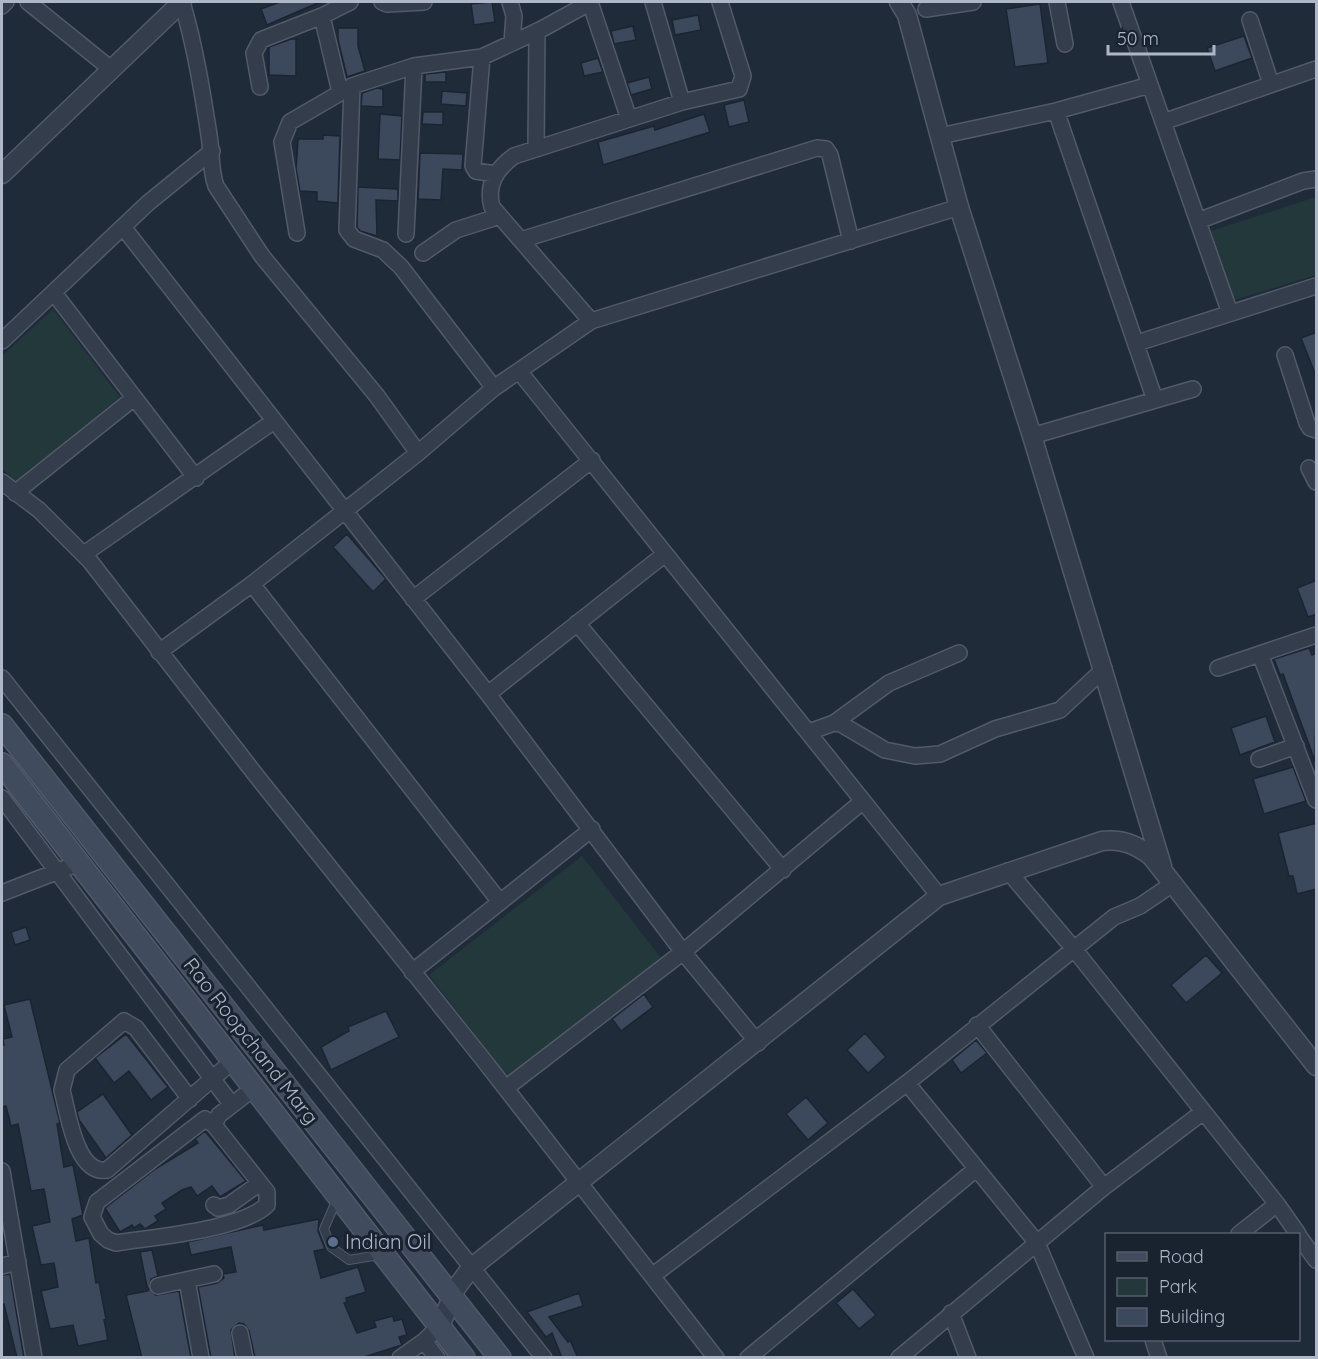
<svg xmlns="http://www.w3.org/2000/svg" width="1318" height="1359" viewBox="0 0 1318 1359" font-family="Quicksand,sans-serif">
  <rect width="100%" height="100%" fill="#202b3a"/>
  <path fill="#22383b" d="M1316 197V275L1234 300 1211 231Z
    M53 309 120 397 16 481 2 469V356Z
    M582 856 661 958 508 1077 429 975Z"/>
  <path fill="#3c485b" stroke="#1b2431" stroke-width="1.5" d="M280 2H320L267 25 261 9Z
    M492 2 495 22 474 25 471 4Z
    M1040 4 1048 63 1015 67 1006 9Z
    M698 15 701 30 675 35 672 20Z
    M633 26 636 40 614 44 611 31Z
    M338 28H358V46L365 71 347 77 338 40Z
    M1244 36 1252 58 1215 71 1207 48Z
    M291 39H296V76L269 75V47Z
    M598 58 603 72 584 76 581 63Z
    M446 72V82H425V74Z
    M649 77 652 89 631 95 627 83Z
    M376 88 383 89V107L361 106 362 93Z
    M442 91 467 93 466 106 441 104Z
    M744 100 749 122 729 127 724 105Z
    M423 112H443V125L422 124Z
    M380 114 402 116 400 160 378 159Z
    M704 114 710 132 603 165 598 142 654 126 655 130Z
    M323 135 340 136 338 203 317 201V192L300 191 296 169 298 139H323Z
    M420 153 463 154 462 170 443 169 441 200 418 199Z
    M358 187 398 189V201L376 200 377 236 360 231 357 227Z
    M1317 332V376H1316L1301 338Z
    M347 534 386 579 373 592 333 547Z
    M1317 580V614L1308 617 1297 588Z
    M1309 648 1312 655 1317 653 1315 761 1283 674 1280 675 1274 659Z
    M1266 716 1275 742 1240 755 1231 728Z
    M1293 767 1306 801 1264 814 1253 779Z
    M1317 823V889L1297 894 1293 876H1289L1278 833Z
    M26 927 30 940 15 945 11 932Z
    M1206 955 1222 973 1186 1003 1171 985Z
    M644 994 653 1007 621 1031 612 1019Z
    M30 999 60 1123 57 1124 64 1167 73 1165 83 1215 72 1219 76 1241 89 1238 96 1283 99 1282 106 1319 104 1320 108 1340 78 1346 73 1325 50 1329 41 1291 58 1287 54 1263 41 1265 32 1226 50 1222 44 1189 31 1191 18 1124 11 1126 6 1106 2 1107V1045H4L3 1039 12 1037 4 1005Z
    M386 1011 399 1037 331 1070 321 1047 349 1031 348 1027Z
    M865 1033 886 1057 868 1073 847 1050Z
    M126 1034 168 1087 151 1100 129 1071 114 1083 95 1058Z
    M976 1040 987 1053 961 1073 952 1060Z
    M103 1094 132 1135 106 1158 79 1120 77 1112Z
    M806 1097 828 1123 808 1140 786 1114Z
    M205 1131 246 1181 220 1197 212 1186 197 1196 191 1187 182 1190 162 1203 166 1209 155 1216 158 1221 145 1229 140 1224 134 1228 132 1225 120 1232 105 1208 155 1169 198 1143 195 1139Z
    M319 1219 318 1231 325 1249 314 1251 321 1278 358 1267 366 1292 346 1298 347 1302 344 1303 357 1333 376 1327 374 1321 393 1316 394 1321 402 1319 407 1335 399 1337 402 1345 361 1358H255L249 1331 244 1324 239 1323 231 1330 235 1358H211L198 1287 217 1283 224 1278 223 1274 236 1272 231 1247 191 1255 188 1242 263 1225 264 1230Z
    M152 1250 158 1276 151 1279 149 1289 156 1295 179 1291 191 1358H142L126 1295 148 1291 140 1252Z
    M10 1274 24 1358H17L4 1304 2 1305V1275Z
    M853 1289 876 1315 859 1329 836 1303Z
    M579 1293 583 1306 549 1317 568 1342 570 1340 578 1358H562L552 1333 546 1337 527 1312Z"/>
  <g fill="none" stroke-linecap="round" stroke-linejoin="round">
    <g stroke="#515a68" stroke-width="10">
      <path id="service" d="M337 1199 324 1229 331 1247 349 1260 379 1255"/>
    </g>
    <g stroke="#515a68" stroke-width="18">
      <path id="minor" d="M28 2 111 69
        M182 2C195 46 202 90 209 135 212 153 210 170 216 186L262 256 377 396 418 453
        M382 2 387 4 424 2
        M510 2 514 16 512 43
        M590 2 629 119
        M653 2 682 102
        M1057 2 1065 44
        M1121 2 1230 313
        M2 6 6 2
        M926 9 973 2
        M322 16 340 92
        M1250 20 1271 84
        M482 57 473 166 476 171 495 174
        M352 86 347 230 354 239 383 250 401 267 494 388
        M260 87 254 53 261 40 322 16 350 2
        M1056 111 1155 400
        M1163 122 1316 69
        M940 136 1056 111 1150 85
        M536 149 537 31
        M1198 221 1303 181 1316 179
        M123 227 488 694 683 952 758 1043
        M297 233 282 142 290 122 352 86 414 66 482 57 540 30 591 2
        M406 234 414 66
        M521 240 817 148 826 149 830 155 851 241
        M423 253 456 230 500 216
        M54 293 196 478
        M591 321 492 207C486 185 496 169 514 156L682 102 739 89 743 76 720 2
        M2 341 148 203 212 151
        M1137 343 1316 286
        M1285 355 1307 423 1310 428 1316 430
        M519 371 939 896
        M1032 436 1193 389
        M1309 468 1316 482
        M2 482 39 510 90 561 255 774 482 1058 716 1358
        M15 493 134 398
        M84 554 274 421
        M252 584 500 902
        M413 599 592 460
        M577 623 783 870
        M159 652 252 584 418 453 494 388 591 321 959 207
        M1260 654 1316 800
        M1218 668 1316 635
        M2 678 544 1358
        M488 694 665 554
        M834 723 889 683 959 653
        M809 732 834 723 841 724 885 750 915 756 940 754 995 729 1060 710 1104 669
        M1259 759 1296 746
        M2 798 232 1105
        M1008 871 1074 949 1277 1204 1298 1234
        M2 893 79 863
        M412 972 592 829
        M977 1025 1104 1187
        M907 1083 1037 1243 1086 1358
        M506 1088 683 952 863 801
        M190 1099 136 1028 124 1021 67 1070 62 1090C68 1113 76 1175 107 1170L234 1060
        M214 1125 205 1119 97 1202 92 1217 101 1234 108 1240 116 1243C154 1237 241 1230 267 1205V1192L214 1125 219 1115 254 1088
        M2 1171 34 1358
        M214 1205 218 1208 229 1205 260 1183
        M1239 1234 1277 1204
        M1298 1235 1316 1260
        M2 1266 18 1262
        M652 1276 907 1083 1114 917 1140 906 1174 883
        M187 1280 201 1358
        M158 1286 214 1274
        M951 1313 968 1358
        M240 1333 245 1358
        M1153 1340 1159 1358
        M424 1341 437 1358
        M400 1358 424 1341 440 1326
        M748 1358 976 1169
        M899 1358 1104 1187 1203 1112"/>
    </g>
    <g stroke="#515a68" stroke-width="21">
      <path id="tertiary" d="M899 2 907 15 959 207 1032 436 1162 866
        M2 174 182 2
        M440 1326 456 1288 471 1268 939 896 1102 841C1122 839 1135 844 1151 856L1316 1066"/>
    </g>
    <g stroke="#515a68" stroke-width="24">
      <path id="secondary" d="M2 725 500 1358
        M2 764 464 1358"/>
    </g>
    <use href="#service" stroke="#343d4b" stroke-width="8"/>
    <use href="#minor" stroke="#343d4b" stroke-width="15"/>
    <use href="#tertiary" stroke="#343d4b" stroke-width="18"/>
    <use href="#secondary" stroke="#414b5e" stroke-width="21"/>
  </g>
  <circle fill="#5c6f8a" stroke="#19222f" stroke-width="2" cx="333" cy="1242" r="6"/>
  <g text-anchor="middle" stroke-width="6" stroke-linejoin="round" paint-order="stroke">
    <g font-size="20" fill="#aeb7c7" stroke="#19222f">
      <text transform="translate(251 1041) rotate(52)" y="7">Rao Roopchand Marg</text>
    </g>
    <g font-size="20" fill="#aeb7c7" stroke="#19222f" text-anchor="start">
      <text x="345" y="1249">Indian Oil</text>
    </g>
  </g>
  <rect width="1318" height="1359" fill="none" stroke="#aeb7c7" stroke-width="6"/>
  <rect x="1105" y="1233" width="195" height="108" fill="#19222f" stroke="#555e6c" stroke-width="1.5"/>
  <rect x="1117" y="1252" width="30" height="9" fill="#414b5e" stroke="#555e6c" stroke-width="1.5"/>
  <text x="1159" y="1263" font-size="18" fill="#aeb7c7">Road</text>
  <rect x="1117" y="1278" width="30" height="18" fill="#22383b" stroke="#555e6c" stroke-width="1.5"/>
  <text x="1159" y="1293" font-size="18" fill="#aeb7c7">Park</text>
  <rect x="1117" y="1308" width="30" height="18" fill="#3c485b" stroke="#555e6c" stroke-width="1.5"/>
  <text x="1159" y="1323" font-size="18" fill="#aeb7c7">Building</text>
  <path d="M1108 45v9h106v-9" fill="none" stroke="#aeb7c7" stroke-width="3"/>
  <text x="1117" y="45" font-size="18" fill="#aeb7c7" stroke="#19222f" stroke-width="4.5" paint-order="stroke">50 m</text>
</svg>
